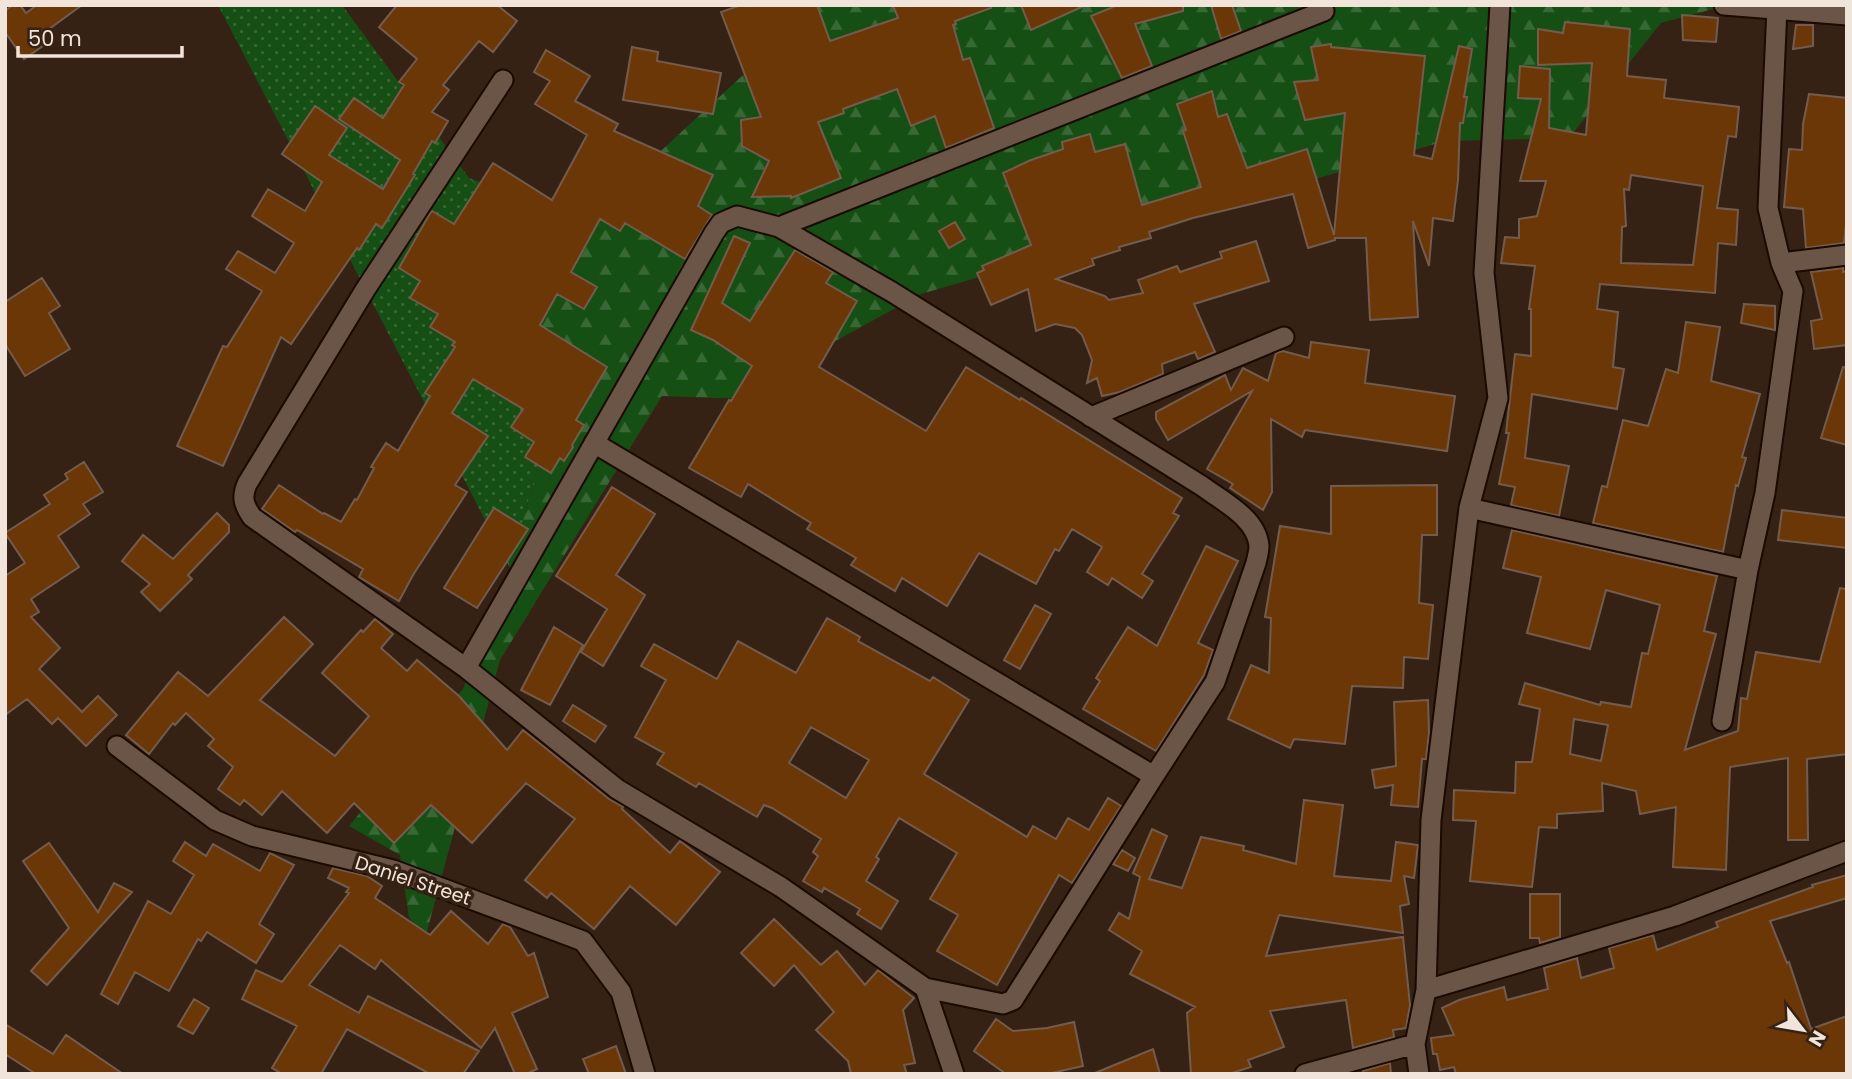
<svg xmlns="http://www.w3.org/2000/svg" width="1852" height="1079" viewBox="0 0 1852 1079" font-family="Poppins,sans-serif">
  <defs>
    <pattern id="grass-dots" width="8" height="8" patternUnits="userSpaceOnUse" patternTransform="scale(1.75)"><rect width="8" height="8" fill="#164f13"/><path d="M2 2h.1M6 6h.1" fill="none" stroke="#386835" stroke-width="1.8" stroke-linecap="round"/></pattern>
    <pattern id="forest-firs" width="22" height="20" patternUnits="userSpaceOnUse" patternTransform="scale(1.75)"><rect width="22" height="20" fill="#164f13"/><path d="M5 1l3.5 6h-7zM16 11l3.5 6h-7z" fill="#386835"/></pattern>
  </defs>
  <rect width="100%" height="100%" fill="#352214"/>
  <path fill="url(#grass-dots)" d="M218 5H342L469 178 527 240 546 436 510 568Z"/>
  <path fill="url(#forest-firs)" d="M819 5H1728L1661 23 1569 138 1445 141 921 294 830 344 747 399 662 396 500 660 426 935 409 918 400 855 349 826 463 689 510 568 546 436 527 240 469 178 587 219Z"/>
  <path fill="#6b3707" stroke="#735c4d" stroke-width="2" fill-rule="evenodd" d="M13 5H20L26 13 37 5H82L41 35 47 43 24 59 5 32V11Z
    M397 5H497L517 21 493 52 479 41 443 85 449 90 432 112 448 121 435 143 432 141 413 174 415 175 382 228 376 224 359 250 357 248 291 344 281 337 223 466 177 446 223 346 227 347 262 291 226 269 238 251 275 273 294 243 252 216 268 189 305 211 322 182 282 154 315 106 347 128 329 155 383 189 400 160 339 119 354 98 383 118 404 85 399 82 417 59 379 27Z
    M741 5H817L830 41 898 18 893 5H990L991 8 955 21 956 24 953 25 963 60 970 58 994 128 946 148 935 116 911 126 897 89 843 109 844 113 818 122 841 178 791 198V196L752 197 769 161 742 146 741 120 761 117 721 12Z
    M1021 5H1086L1031 30Z
    M1118 5H1183V11L1135 24 1152 66 1122 78 1091 16Z
    M1211 5H1232L1241 31 1221 39Z
    M1682 15 1718 18 1716 42 1683 40Z
    M1565 22 1630 29 1627 76 1666 80 1664 98 1739 107 1736 137 1728 136 1717 208 1738 210 1736 245 1718 243 1715 293 1600 284 1597 309 1618 312 1613 367 1624 369 1617 409 1532 394 1525 458 1569 466 1559 516 1511 505 1515 487 1499 484 1509 433H1506L1515 354 1531 356V309H1529L1535 266 1501 263 1505 237 1519 238V219L1537 216 1546 181H1520L1541 99 1518 98 1520 66 1550 69 1549 128 1586 135 1592 63 1538 65V29L1563 33ZM1631 175 1703 186 1693 265 1621 263 1622 227 1626 226 1624 189 1629 190Z
    M1796 25H1813V46L1793 49Z
    M1331 44V47L1425 56 1414 155 1432 159 1459 46 1472 49 1464 97H1467L1463 123H1460L1458 180 1453 221 1433 218 1429 266 1413 221 1418 317 1370 320 1366 238H1335V240L1308 248 1293 194 1193 218 1149 232 1151 238 1119 247 1120 250 1092 259 1094 265 1056 279 1105 296 1109 300 1143 293 1138 280 1177 266 1180 272 1222 258 1220 252 1256 241 1269 281 1194 304 1215 352 1198 359 1195 352 1162 364 1163 374 1120 392 1102 396 1097 378 1087 383 1092 360 1082 335 1075 328 1055 324 1036 331 1028 289 991 305 977 273 984 270 982 266 1031 245 1003 173 1031 160 1063 149 1062 142 1090 134 1095 152 1125 144 1142 205 1201 187 1183 131 1186 130 1177 104 1212 91 1218 117 1227 114 1247 168 1307 149 1334 235 1345 113 1305 120 1294 82 1318 80 1311 47Z
    M632 47 658 52 657 61 721 73 713 114 623 100Z
    M546 50 590 76 575 101 618 124 614 131 713 175 698 206 712 215 685 259 625 223 620 231 600 219 571 272 597 287 584 309 557 294 540 325 607 367 576 420 584 425 572 445 573 447 564 461 560 458 551 473 525 457 534 442 511 427 523 409 473 379 452 413 488 436 455 485 467 492 413 575 399 601 359 577 363 569 297 530 295 532 262 509 279 485 323 514 324 513 341 522 355 499 357 500 374 468 371 467 386 443 398 451 430 396 425 393 455 347 452 345 455 342 430 327 438 314 410 298 420 281 399 268 429 215 432 211 454 224 493 163 552 200 587 135 535 104 550 81 534 72Z
    M1809 94 1847 98V214L1844 243 1806 248 1803 209 1784 207 1789 149 1802 150 1803 124Z
    M955 222 965 239 949 248 939 231Z
    M734 236 750 243 722 303 750 321 795 250 833 272 826 283 857 301 819 367 926 431 966 367 1020 400 1021 398 1182 498 1173 513 1179 516 1142 574 1153 581 1142 598 1112 578 1108 585 1087 572 1102 547 1072 529 1059 551 1055 549 1036 584 979 553 947 606 902 578 895 591 851 565 856 558 807 529 811 523 748 484 741 497 689 468 729 400 731 401 752 366 713 340 691 330Z
    M1843 268V272L1847 271V345L1814 349 1811 321 1822 319 1811 272Z
    M42 278 60 306 49 313 70 349 25 376 5 344V302Z
    M1744 304 1775 306V330L1741 323Z
    M1686 322 1720 327 1711 381 1760 394 1742 457 1746 458 1738 486 1736 485 1723 552 1593 523 1602 486 1607 487 1623 420 1648 426 1666 369 1678 373Z
    M1311 342 1369 350 1365 383 1455 396 1447 451 1305 430 1302 437 1271 419 1272 492 1263 510 1230 488 1233 484 1207 469 1252 391 1168 440 1156 419V412L1225 375 1231 390 1243 368 1268 381 1276 353 1283 351 1309 358Z
    M1843 367 1847 368V445L1821 438Z
    M84 462 103 492 83 504 90 514 58 536 79 567 31 599 39 612 31 617 60 648 39 669 82 712 98 696 117 715 86 746 58 718 52 724 27 699 5 715V576L25 563 5 533 50 504 44 495 68 479 65 474Z
    M1437 485V535H1422L1419 603 1433 605 1428 659 1404 657 1403 688 1352 686 1345 744 1294 739 1290 748 1228 719 1251 665 1269 673 1271 618 1265 617 1280 526 1331 534V486Z
    M612 487 655 514 616 575 645 595 603 666 581 652 607 609 556 576Z
    M494 508 528 529 477 608 444 588Z
    M1782 510 1847 518V548L1778 540Z
    M217 513 229 525V532L188 575 192 579 160 611 141 592 150 584 122 561 143 535 173 559Z
    M1512 530 1717 576 1704 631 1716 634 1685 750 1738 731 1741 698 1747 699 1756 652 1820 662 1840 588 1847 589V754L1807 759 1808 840H1788V758L1730 767 1726 870 1673 867 1676 807 1640 814 1636 791 1602 783 1603 811 1557 814V828L1539 827 1532 887 1470 881 1476 821 1453 820 1454 790 1515 793 1516 762H1532L1540 709 1519 704 1525 683 1600 705 1601 702 1631 707 1642 653 1648 654 1660 605 1606 590 1590 649 1527 633 1541 577 1503 568ZM1574 719 1608 725 1601 761 1570 754Z
    M1206 546 1238 561 1198 643 1213 650 1204 675 1156 751 1083 709 1100 681 1096 678 1128 627 1157 646Z
    M1035 605 1051 614 1020 669 1004 660Z
    M284 617 313 644 260 700 335 756 369 716 322 673 361 630 363 632 375 619 393 634 381 648 407 671 417 660 459 696 507 750 523 730 609 799 623 807 622 809 670 853 680 841 720 872 676 925 630 886 594 929 551 893 547 898 525 880 575 819 526 783 472 843 431 805 394 843 354 803 327 833 282 791 262 815 244 800 240 805 218 789 233 767 208 746 214 739 186 713 175 725 173 723 149 754 126 735 178 672 208 696Z
    M827 618 860 637 858 641 930 681 933 677 969 700 924 774 1027 837 1033 826 1056 839 1068 818 1089 830 1108 798 1121 806 1072 883 1059 875 997 985 937 951 958 915 930 899 957 853 899 818 876 857 879 859 866 881 898 901 881 929 857 914 860 909 824 888 822 892 803 881 818 856 813 852 821 839 772 808 764 805 757 817 699 783 696 787 657 764 664 753 635 737 666 680 641 666 654 644 717 679 738 641 796 673ZM811 727 869 760 846 798 789 763Z
    M554 627 583 645 550 705 521 690Z
    M1428 700 1429 733 1426 759H1422L1418 807 1391 805 1393 785 1375 788 1372 770 1396 766 1394 702Z
    M573 705 606 726 595 742 563 721Z
    M1304 800 1343 805 1334 876 1391 881 1396 842 1418 845 1414 878 1404 876 1409 904 1400 906 1403 933 1279 915 1266 956 1403 937 1410 1005 1406 1028 1393 1030 1394 1037 1353 1048 1346 1000 1270 1011 1284 1047 1248 1060 1251 1067 1229 1074H1191L1187 1013 1195 1007 1130 974 1142 951 1109 930 1119 913 1129 919 1140 877 1133 873 1152 829 1167 836 1149 879 1182 888 1201 837 1244 846 1243 850 1296 864Z
    M185 842 206 856 213 844 260 871 270 853 294 865 259 924 274 934 256 963 207 932 201 941 198 939 169 991 135 972 118 1004 101 994 148 901 171 914 194 875 173 861Z
    M49 843 98 912 114 883 132 892 47 985 31 971 69 928 23 861Z
    M1122 850 1135 858 1128 871 1113 864Z
    M333 868 367 876 382 886 375 898 430 935 451 911 488 944 503 924 510 927 528 956 534 953 548 997 512 1013 537 1069 526 1074H515L495 1028 481 1048 381 960 375 969 340 945 309 985 359 1013 368 996 479 1051 463 1074H430L347 1029 321 1074H282L272 1068 297 1026 242 999 256 970 282 982 349 893 346 892 349 888 328 878Z
    M1847 875V898L1770 921 1787 963 1789 962 1811 1029 1847 1016V1074H1456L1454 1067 1440 1070 1437 1054H1433L1431 1038 1454 1035 1442 1008 1459 1000 1504 987 1507 1000 1548 989 1544 968 1577 958 1581 978 1614 968 1609 948 1653 935 1657 950 1718 927 1716 922 1813 887 1812 885Z
    M1530 894H1560V937L1540 943 1539 938H1530Z
    M774 919 821 965 837 951 865 985 878 970 914 998 903 1010 915 1063 904 1065 907 1074H851L848 1061 816 1030 834 1012 794 965 774 986 741 953Z
    M194 999 209 1008 193 1034 178 1026Z
    M996 1019 1013 1031 1047 1028 1074 1022 1083 1066 1047 1074H1006L974 1051Z
    M5 1024 53 1054 66 1035 123 1074H36L5 1054Z
    M616 1046 626 1074H589L583 1059Z
    M1153 1049 1160 1074H1095V1073Z
    M1390 1063 1391 1074H1364L1363 1071Z"/>
  <g fill="none" stroke-linecap="round" stroke-linejoin="round">
    <g stroke="#1b0a01" stroke-width="23">
      <path id="minor" d="M1724 5 1847 15
        M1777 8 1768 208 1781 263
        M503 80 365 290 247 484C241 498 244 505 252 517L466 668 617 789 781 887 925 988 1003 1004 1013 1000 1154 776 594 443
        M779 227 1324 11
        M1091 417 1284 337
        M1469 508 1748 570
        M466 668 714 233 721 223 737 216 779 227 892 292 1202 486C1222 501 1257 518 1259 546 1259 552 1257 558 1256 563L1215 682 1154 776
        M1722 721 1748 570 1765 493 1793 291 1781 263 1847 255
        M117 746 215 820 252 836 393 870 583 941 621 992 645 1074
        M925 988 954 1074
        M1426 990 1675 916 1847 851
        M1305 1074 1415 1044
        M1419 1074 1415 1044 1426 990 1431 820 1469 508 1498 398 1484 273 1500 5"/>
    </g>
    <use href="#minor" stroke="#6b5546" stroke-width="19"/>
  </g>
  <g text-anchor="middle" stroke-width="7" stroke-linejoin="round" paint-order="stroke">
    <g font-size="19" fill="#f1e4db" stroke="#352214">
      <text transform="translate(413 880) rotate(18)" y="7">Daniel Street</text>
    </g>
  </g>
  <rect width="1852" height="1079" fill="none" stroke="#f1e4db" stroke-width="14"/>
  <g transform="translate(1803 1030) rotate(121)" stroke="#352214" stroke-width="5" paint-order="stroke">
  <path d="M0-5L12 26L0 18L-12 26Z" fill="#f1e4db"/>
  <text y="-10" font-size="19" font-weight="bold" text-anchor="middle" fill="#f1e4db">N</text>
  </g>
  <path d="M18 46v10h164v-10" fill="none" stroke="#f1e4db" stroke-width="3.5"/>
  <text x="28" y="46" font-size="21" fill="#f1e4db" stroke="#352214" stroke-width="5" paint-order="stroke">50 m</text>
</svg>
